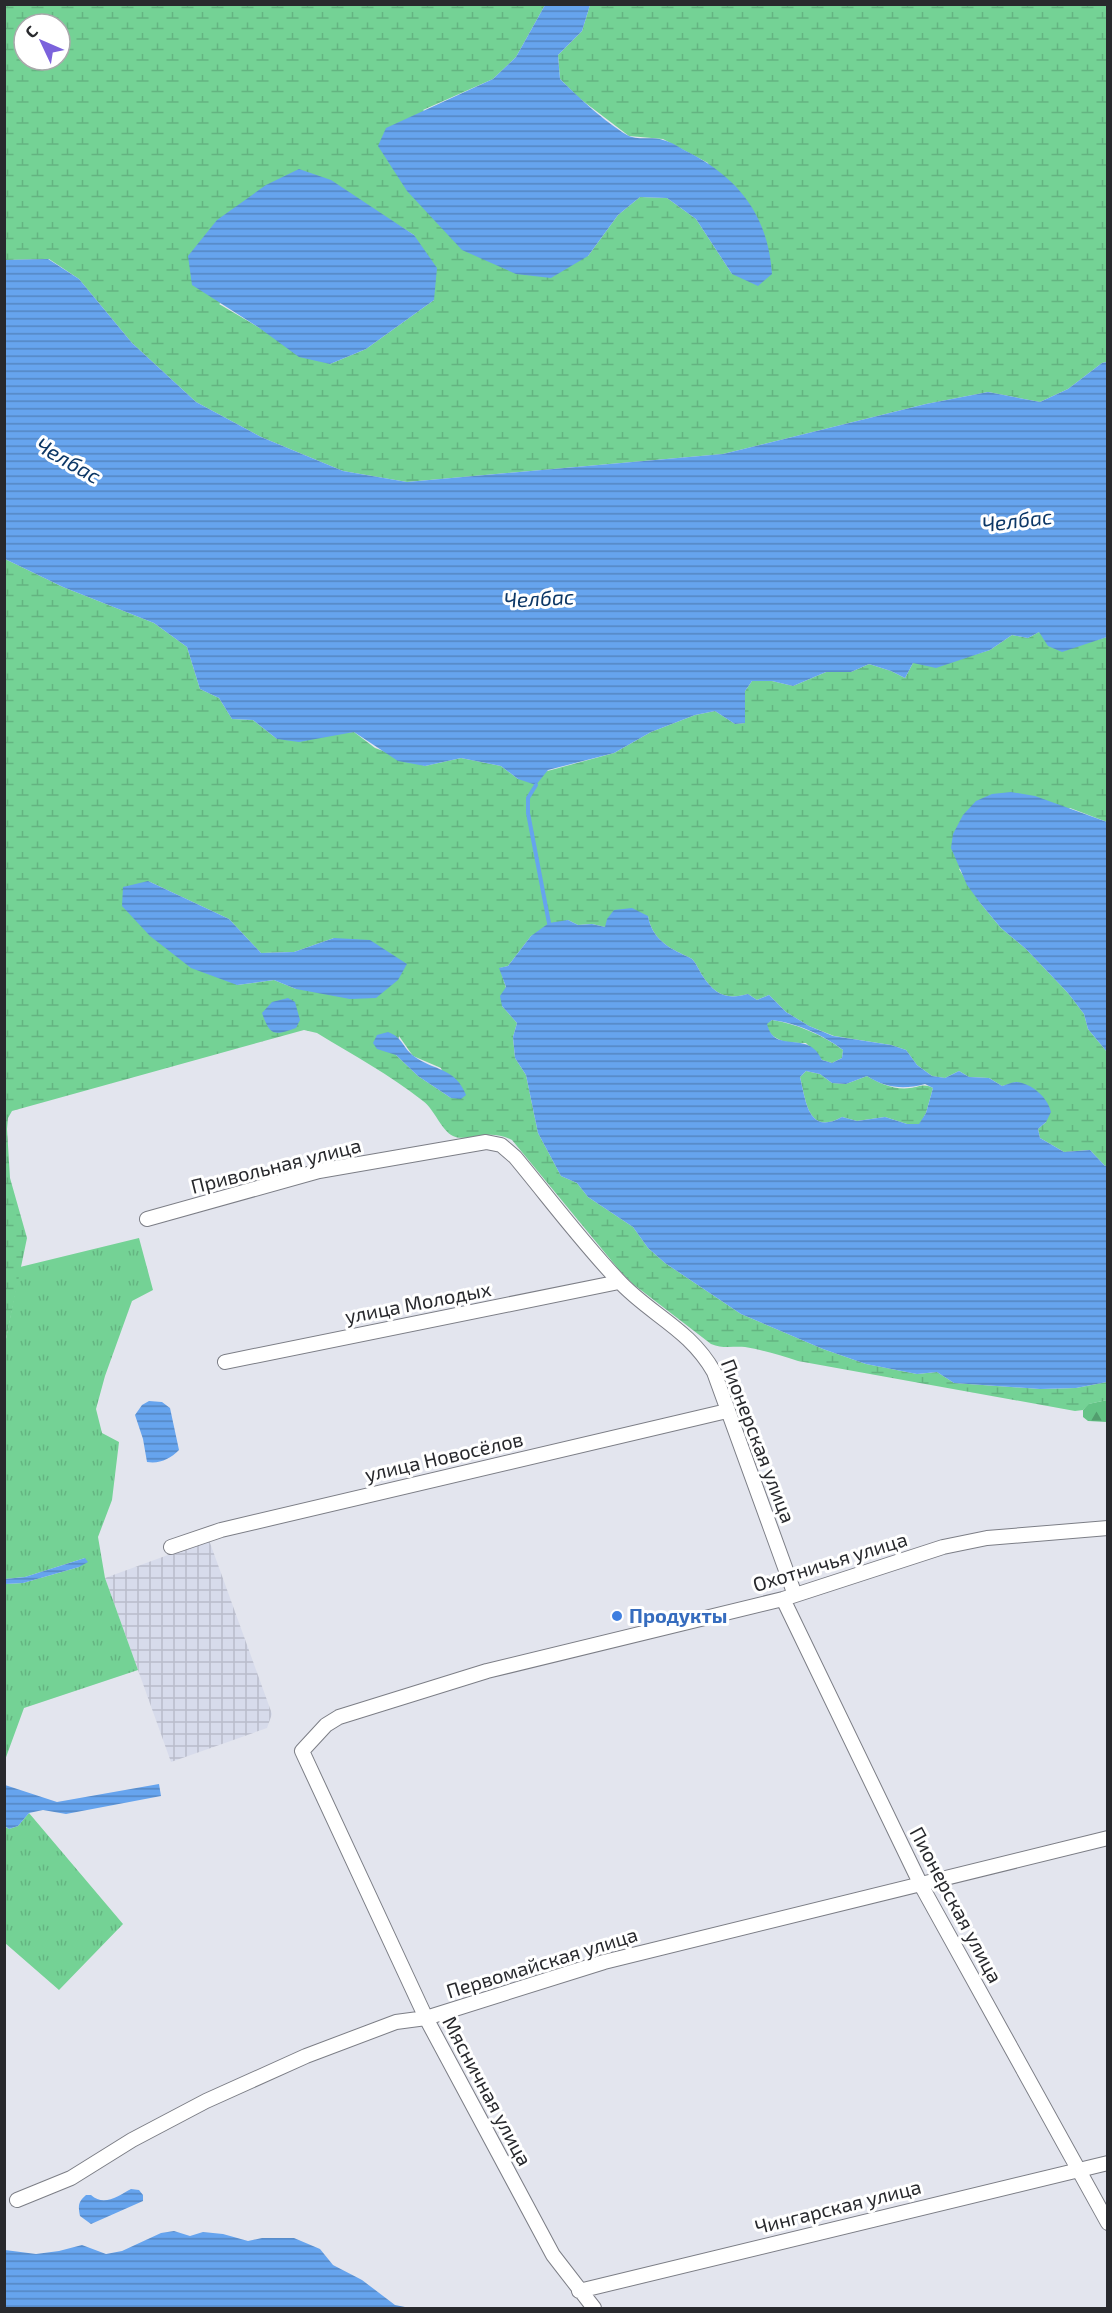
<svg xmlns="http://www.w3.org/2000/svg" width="1112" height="2313" viewBox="0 0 1112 2313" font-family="'Exo 2',sans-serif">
  <defs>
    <pattern id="industrial-grid" width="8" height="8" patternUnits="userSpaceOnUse" patternTransform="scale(1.5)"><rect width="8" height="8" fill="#d7dbeb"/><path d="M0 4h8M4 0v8" fill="none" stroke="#b9bcca"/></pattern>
    <pattern id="grass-tufts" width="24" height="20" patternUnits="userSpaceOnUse" patternTransform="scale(1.5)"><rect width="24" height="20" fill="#74d295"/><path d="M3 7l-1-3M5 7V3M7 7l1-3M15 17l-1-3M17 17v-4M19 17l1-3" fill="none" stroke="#64b481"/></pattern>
    <pattern id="forest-firs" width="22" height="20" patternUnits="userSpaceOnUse" patternTransform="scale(1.5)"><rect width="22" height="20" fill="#64c386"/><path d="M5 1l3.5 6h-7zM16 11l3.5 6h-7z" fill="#529e6e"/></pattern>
    <pattern id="wetland-marsh" width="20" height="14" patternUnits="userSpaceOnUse" patternTransform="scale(1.5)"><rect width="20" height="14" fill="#74d295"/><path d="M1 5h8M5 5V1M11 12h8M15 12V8" fill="none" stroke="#64b481"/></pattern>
    <pattern id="water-rules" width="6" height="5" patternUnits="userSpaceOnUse" patternTransform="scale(1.5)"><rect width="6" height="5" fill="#66a4ee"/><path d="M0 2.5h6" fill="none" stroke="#5486c1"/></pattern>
  </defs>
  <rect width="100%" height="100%" fill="#e3e5ee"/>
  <path fill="url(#industrial-grid)" d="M209 1540 272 1714 267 1728 171 1762 105 1578Z"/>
  <path fill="url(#grass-tufts)" d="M139 1238 153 1290 132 1301 105 1376 96 1409 102 1433 119 1442 112 1500 98 1537 105 1578 138 1670 24 1708 5 1760V1584L23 1583 79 1567 85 1558 25 1577 5 1579V1344L20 1267Z
    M29 1813 123 1924 59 1990 5 1943 4 1826 9 1829 18 1826Z"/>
  <path fill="url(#forest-firs)" d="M1107 1400V1422L1088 1421 1083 1417V1410L1088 1404Z"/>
  <path fill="url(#wetland-marsh)" fill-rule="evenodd" d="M4 5H545L516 57 493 79 423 110 588 256 618 215 640 197 667 198 696 219 732 274 708 163 663 139 629 136 579 98 560 79 558 55 582 31 590 5H1107V362L1102 363 1068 389 1040 402 988 392 926 404 723 454 407 482 343 471 261 437 196 402 132 343 79 279 49 259 5 260ZM24 24H60V60H24ZM377 212 414 235 434 300 366 349 330 364 258 327 219 304Z
    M5 559 63 587 154 623 187 647 200 689 219 698 232 719 253 720 277 739 354 732 375 748 425 766 461 758 501 766 518 779 614 753 651 732 695 715 715 711 735 724 745 723V691L752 681H772L793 686 826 672H851L869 664 891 671 905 678 913 663 967 657 990 650 1012 635 1028 638 1039 632 1093 641 1107 637V822L1070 808 959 869 981 904 1001 928 1026 949 1068 993 1084 1014 1088 1029 1107 1052 1108 1165 1105 1166 1090 1150 1064 1152 1040 1138 1038 1129 1046 1122 1017 1082 1002 1086 989 1078 969 1077 959 1071 945 1078 932 1076 917 1065 906 1050 891 1045 834 1036 809 1026 786 1012 769 995 757 1000 748 994C726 1000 715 995 702 975 699 970 696 963 692 959 689 957 683 955 680 953 663 945 651 934 648 916L605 927 592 924 578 925 568 920 531 936 508 966 500 968 506 988 502 1006 517 1023 513 1037 515 1058 526 1075 538 1133 561 1176 577 1183 588 1197 633 1227 648 1248 665 1263 741 1314 823 1349 866 1364 917 1374 937 1372 954 1383 1040 1389 1076 1388 1107 1382V1400L1089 1404 1083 1410 1075 1411 798 1361C780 1355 763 1350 745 1347 732 1346 723 1349 711 1344L633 1284 620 1271 512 1140C488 1127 466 1143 453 1136 441 1130 435 1110 423 1101 390 1075 353 1055 317 1033L304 1030 12 1111 8 1118 7 1129 10 1178 27 1238 5 1344ZM148 881 229 919 261 953 294 952 334 938 296 989 274 980 237 985ZM399 1036 413 1056 441 1068 451 1098 418 1076 396 1055Z
    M772 1020C797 1024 823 1035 843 1050L842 1058 832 1063 822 1060 806 1043C790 1043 771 1043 766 1024Z
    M806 1071 820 1074 832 1083 846 1084 867 1076C880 1084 895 1090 910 1088 920 1087 923 1083 933 1088L926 1113 920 1124H907L885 1117 857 1121 842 1117C808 1136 806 1101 800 1077Z"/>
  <path fill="url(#water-rules)" fill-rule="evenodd" d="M545 5H590L582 31 558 55 560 79C578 97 605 122 627 135 637 141 652 136 663 140 672 142 680 148 688 152 740 179 768 216 772 274L758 286 732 274 696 219 667 198 640 197 618 215 588 256 551 278 516 274 462 250 407 191 378 146 386 128 493 79 516 57Z
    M299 169 331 180 414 235 437 268 434 300 366 349 330 364 299 357 258 327 192 285 188 256 217 220 266 185Z
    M48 259 79 279 132 343 196 402 261 437 343 471 407 482 723 454 926 404 988 392 1040 402 1068 389 1102 363 1107 362V637L1062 652 1048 646 1039 632 1028 638 1012 635 990 650 936 668 913 663 905 678 891 671 869 664 851 672H826L793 686 772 681H752L745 691V723L735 724 715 711 695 715 651 732 614 753 548 770 536 785 518 779 501 766 461 758 425 766 398 761 354 732 299 742 277 739 253 720 232 719 219 698 200 689 187 647 154 623 63 587 5 559V260Z
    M1011 792 1035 796 1107 822V1052L1088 1029 1084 1014 1068 993 1026 949 1001 928 981 904 967 885 951 848 953 834 963 815 976 801 992 794Z
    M148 881 229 919 261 953 294 952 334 938 370 940 407 964 398 980 376 998 350 999 296 989 274 980 237 985 191 968 150 936 122 906 123 887Z
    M632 908 648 916C651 934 663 945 680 953 683 955 689 957 692 959 696 963 699 970 702 975 715 995 726 1000 748 994L757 1000 769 995 786 1012 809 1026 833 1036 891 1045 906 1050 917 1065 932 1076 945 1078 959 1071 969 1077 989 1078 1002 1086C1006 1085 1012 1082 1016 1082 1032 1083 1048 1098 1051 1112L1046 1122 1038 1129 1040 1138 1064 1152 1090 1150 1105 1166 1107 1165V1382L1076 1388 1040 1389 954 1383 937 1372 917 1374 866 1364 823 1349 741 1314 665 1263 648 1248 633 1227 588 1197 577 1183 561 1176 538 1133 526 1075 515 1058 513 1037 517 1023 502 1006 500 996 506 987 499 968 508 966 531 936 549 923 568 920 578 925 592 924 605 927 607 919 614 910ZM772 1020C796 1023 824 1035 843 1050L842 1058 832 1063 822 1060C808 1028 775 1056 767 1024ZM806 1071 820 1074 832 1083 846 1084 867 1076C886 1088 903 1090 925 1084L933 1088 926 1113 919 1124H907L885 1117 857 1121 842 1117C808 1136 806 1101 800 1077Z
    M288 998 295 1002 300 1020 296 1028C274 1036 270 1036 262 1013L272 1002Z
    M388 1032C404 1038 402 1048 415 1057 433 1070 456 1068 466 1095L461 1099 451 1098 418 1076 396 1055 377 1049 373 1043 377 1035Z
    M149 1401 162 1402 170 1408 179 1450C170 1459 160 1464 147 1462L143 1439 135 1415 142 1405Z
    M85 1558 88 1562 79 1567 23 1583 5 1584V1579L25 1577Z
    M159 1784 161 1796 66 1814 43 1810 29 1813 18 1826 9 1829 5 1826V1785L57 1802Z
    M131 2189 139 2190 143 2195V2201L91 2224 80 2216C78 2206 78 2202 86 2195H91C104 2207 118 2196 131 2189Z
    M174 2231 190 2236 203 2232 223 2234 248 2241 262 2238H294L320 2249 333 2265 362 2280 395 2305 410 2308H5V2250L36 2254 59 2251 82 2245 106 2254 122 2251 161 2233Z"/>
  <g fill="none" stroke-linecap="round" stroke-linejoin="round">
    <path stroke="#66a4ee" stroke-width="4" d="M536 785 528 798V813L549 923"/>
    <g stroke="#7c7e86" stroke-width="16">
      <path id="minor" d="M147 1219 319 1171 486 1142 501 1145 515 1157C549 1198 581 1241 618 1280 650 1315 689 1328 714 1372L795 1595
        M225 1362 619 1282
        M171 1547 221 1530 727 1411
        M783 1599 921 1885 1108 2223
        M17 2200 71 2178 132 2140 206 2101 306 2056 396 2022 426 2018 604 1962 1108 1838
        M579 2291 1108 2163
        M594 2308 553 2255 426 2018 302 1751 326 1725 339 1717 487 1671 783 1599 943 1547 987 1538 1108 1528"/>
    </g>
    <use href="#minor" stroke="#fff" stroke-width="14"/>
  </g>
  <circle fill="#3f7fe0" stroke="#fff" stroke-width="2" cx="617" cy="1616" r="6"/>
  <g text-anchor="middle" stroke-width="6" stroke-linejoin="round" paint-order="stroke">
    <g font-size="20" fill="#28292d" stroke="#fff">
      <text transform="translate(276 1166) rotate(-14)" y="7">Привольная улица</text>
      <text transform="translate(418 1303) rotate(-11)" y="7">улица Молодых</text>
      <text transform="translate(758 1441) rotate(69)" y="7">Пионерская улица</text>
      <text transform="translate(444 1457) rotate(-13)" y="7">улица Новосёлов</text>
      <text transform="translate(830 1562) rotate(-17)" y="7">Охотничья улица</text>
      <text transform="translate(956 1905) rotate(62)" y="7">Пионерская улица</text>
      <text transform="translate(542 1963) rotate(-17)" y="7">Первомайская улица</text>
      <text transform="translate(487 2091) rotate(62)" y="7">Мясничная улица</text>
      <text transform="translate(838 2207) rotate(-14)" y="7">Чингарская улица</text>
    </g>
    <g font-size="20" font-weight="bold" fill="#366cbe" stroke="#fff" text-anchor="start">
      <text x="629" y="1623">Продукты</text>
    </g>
    <g font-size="21" font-style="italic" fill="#0d3867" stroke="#fff">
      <text transform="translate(68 461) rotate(30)" y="7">Челбас</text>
      <text transform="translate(1017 521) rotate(-7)" y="7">Челбас</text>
      <text transform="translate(539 599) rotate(-3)" y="7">Челбас</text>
    </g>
  </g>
  <rect width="1112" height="2313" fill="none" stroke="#28292d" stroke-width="12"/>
  <g transform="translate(42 42) rotate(314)"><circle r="28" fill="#ffffff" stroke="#a9a9ab" stroke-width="1.5"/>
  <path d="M0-4.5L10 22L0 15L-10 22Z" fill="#7b62dc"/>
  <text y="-9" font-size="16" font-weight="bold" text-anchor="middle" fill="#28292d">С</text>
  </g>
</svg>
